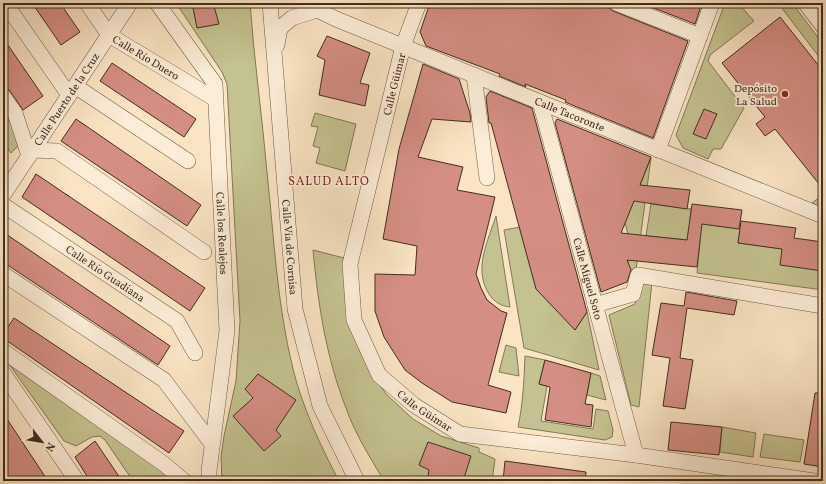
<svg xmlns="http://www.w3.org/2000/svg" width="826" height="484" viewBox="0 0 826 484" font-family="Vollkorn,serif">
  <rect width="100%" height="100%" fill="#fae4c3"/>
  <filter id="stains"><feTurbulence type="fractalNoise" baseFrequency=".005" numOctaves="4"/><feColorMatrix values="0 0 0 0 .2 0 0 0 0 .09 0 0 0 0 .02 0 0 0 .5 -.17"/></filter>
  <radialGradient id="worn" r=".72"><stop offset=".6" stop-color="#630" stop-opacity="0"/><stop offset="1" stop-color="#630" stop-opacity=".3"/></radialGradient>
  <path fill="#c4c290" stroke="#827857" d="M176 3H250C254 59 262 115 267 172 274 238 277 304 293 369 302 406 321 447 339 481H222L221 457 224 436 236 381 240 321 227 84 222 72Z
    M725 3H738L754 21 710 55 708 61 744 108 721 149H713L708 159 683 148 676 135Z
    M778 3H792L823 44V62Z
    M3 103 11 115 18 146 11 153 3 141Z
    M315 113 356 124 345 171 316 163 320 148 313 146 318 127 311 126Z
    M651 158 636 270H631L628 264 632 249 625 223Z
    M823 195V206L821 207 812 203Z
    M651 204 691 209 690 222 740 229 738 243 782 249 823 271V290L697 273 700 241 646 236Z
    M496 216 510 307C501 306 494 302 489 294 473 269 488 241 496 216Z
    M520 227 575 330 587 312 599 370 524 348 504 230Z
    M313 250 344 258 345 284 369 368 386 394 413 419 441 436 479 448V452L495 459 492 481H384C370 457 355 434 346 408 326 357 318 304 313 250Z
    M641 281 652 282 639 407 631 405 609 315 635 304Z
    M506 345 516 348 519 376 499 372Z
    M525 356 545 360 539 384 547 386 541 421 593 429 596 409 608 411 613 430 612 437 605 440 518 427C523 404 524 380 525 356Z
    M6 360 184 481H133L105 440 100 436 92 437 76 446 64 441Z
    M591 373 600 376 606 400 587 395Z
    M722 427 756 433 753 457 720 452Z
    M764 434 804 440 800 462 760 457Z"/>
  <path fill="#d58e84" stroke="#412e1e" d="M32 3H60L80 32 61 45Z
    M192 3H213L219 24 197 28Z
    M430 3H607L609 8 613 11 688 41 653 138 565 102 566 100 525 84 526 87 499 76 500 74 426 46 420 32Z
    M641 3H702L695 24Z
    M780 17 823 71V189L775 129 765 136 756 124 765 117 722 63Z
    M327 36 370 53 360 83 369 85 365 106 319 95 325 60 317 56Z
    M3 38 43 96 23 110 10 91 3 84Z
    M112 63 196 119 184 137 100 81Z
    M423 64 459 79 470 113 471 122 432 119 418 157 463 167 457 190 495 197 476 274 481 288 487 300 501 311 507 313 488 385 511 392 506 413 452 402 422 383 405 370 384 337 375 311V274L415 275 417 246 383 239 399 149Z
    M490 91 532 108 587 312 575 330 536 289 491 123H489L486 97Z
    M704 109 717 114 706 139 693 134Z
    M76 119 201 205 187 226 61 141Z
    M557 119 651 157 640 185 690 190 687 209 634 201 621 233 687 240 692 204 742 210 739 229 702 224 697 267 627 260 631 270 627 282 601 292 555 123Z
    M36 174 205 288 190 311 22 197Z
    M741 221 796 228 794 238 823 242V271L780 265 782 249 738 243Z
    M3 232 170 346 158 365 3 262Z
    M686 292 737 301 734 315 687 308 680 358 693 360 685 409 663 406 670 358 652 355 661 303 684 306Z
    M14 318 184 431 169 453 3 338V334Z
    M545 360 591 373 585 404 593 405 591 427 545 420 550 387 539 384Z
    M258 374 296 400 276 430 281 436 264 451 233 416 253 398 245 389Z
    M815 393H823V467L804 464Z
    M3 413 48 481H3Z
    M671 422 722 427 719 455 668 450Z
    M95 441 122 481H90L75 457Z
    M428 442 471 456 463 481H427L429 470 419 465Z
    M505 461 586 472 585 481H503Z"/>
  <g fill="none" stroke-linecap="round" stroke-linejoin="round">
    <g stroke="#6f5c47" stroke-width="16">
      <g id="street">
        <path d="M5 3 69 95"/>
        <path id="s1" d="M87 3 109 35 215 99"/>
        <path id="s2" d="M157 3 215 84 227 331 209 471V481"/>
        <path id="s3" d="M270 3 295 309 320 406 357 481"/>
        <path id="s4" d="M303 3 336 19 540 102 823 216"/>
        <path id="s5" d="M419 3 403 46 350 264 354 320 379 375 414 405 460 434 636 455 814 481"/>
        <path d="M616 3 700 36"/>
        <path d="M805 3 823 26"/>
        <path d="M277 45 280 28 292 18 317 10"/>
        <path d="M474 75 487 178"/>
        <path d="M75 86 188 161"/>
        <path d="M3 96 15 113 29 156"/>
        <path id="s6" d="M540 102 636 455"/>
        <path d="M33 150 57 151 204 252"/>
        <path d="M658 150 712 3"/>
        <path id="s7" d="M3 195 130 3"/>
        <path id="s8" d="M3 205 177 321 195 353"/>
        <path d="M3 274 164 380 212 444"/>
        <path d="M595 305 633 294 638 275 823 306"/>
        <path d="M3 351 164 464 184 481"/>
        <path d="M3 373 77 481"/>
      </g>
    </g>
    <use href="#street" stroke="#fcedd8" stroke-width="15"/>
  </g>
  <circle fill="#8f2418" stroke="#fcedd8" stroke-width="1.5" cx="785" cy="94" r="4"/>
  <g text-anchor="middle" stroke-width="3.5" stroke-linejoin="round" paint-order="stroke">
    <g font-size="11" fill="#412e1e" stroke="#fcedd8">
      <text dy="4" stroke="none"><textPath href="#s1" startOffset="82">Calle Río Duero</textPath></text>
      <text transform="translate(394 84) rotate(-76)" y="4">Calle Güímar</text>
      <text dy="4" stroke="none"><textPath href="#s7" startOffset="115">Calle Puerto de la Cruz</textPath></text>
      <text dy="4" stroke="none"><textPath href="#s4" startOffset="289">Calle Tacoronte</textPath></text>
      <text dy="4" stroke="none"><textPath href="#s2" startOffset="249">Calle los Realejos</textPath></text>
      <text dy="4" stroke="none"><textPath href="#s3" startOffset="245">Calle Vía de Cornisa</textPath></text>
      <text dy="4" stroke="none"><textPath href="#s8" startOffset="123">Calle Río Guadiana</textPath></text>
      <text dy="4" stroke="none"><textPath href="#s6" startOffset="183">Calle Miguel Soto</textPath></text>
      <text dy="4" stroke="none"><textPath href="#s5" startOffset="445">Calle Güímar</textPath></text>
    </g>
    <g font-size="11" fill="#412e1e" stroke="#fcedd8" text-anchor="end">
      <text x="777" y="92">Depósito<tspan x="777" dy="13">La Salud</tspan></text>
    </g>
    <g font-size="12" letter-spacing="1" fill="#7a1f14" stroke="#fcedd8">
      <text x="329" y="185">SALUD ALTO</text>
    </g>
  </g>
  <rect width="826" height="484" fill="none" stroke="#fae4c3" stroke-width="16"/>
  <rect x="4" y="4" width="818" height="476" fill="none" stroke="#412e1e" stroke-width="2"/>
  <rect x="8" y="8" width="810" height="468" fill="none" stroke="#412e1e"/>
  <g transform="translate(42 442) rotate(121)" stroke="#fcedd8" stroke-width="3" paint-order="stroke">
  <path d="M0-3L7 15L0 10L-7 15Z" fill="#412e1e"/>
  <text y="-6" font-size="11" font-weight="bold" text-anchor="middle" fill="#412e1e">N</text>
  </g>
  <rect width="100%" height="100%" filter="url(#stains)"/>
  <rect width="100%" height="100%" fill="url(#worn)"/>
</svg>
